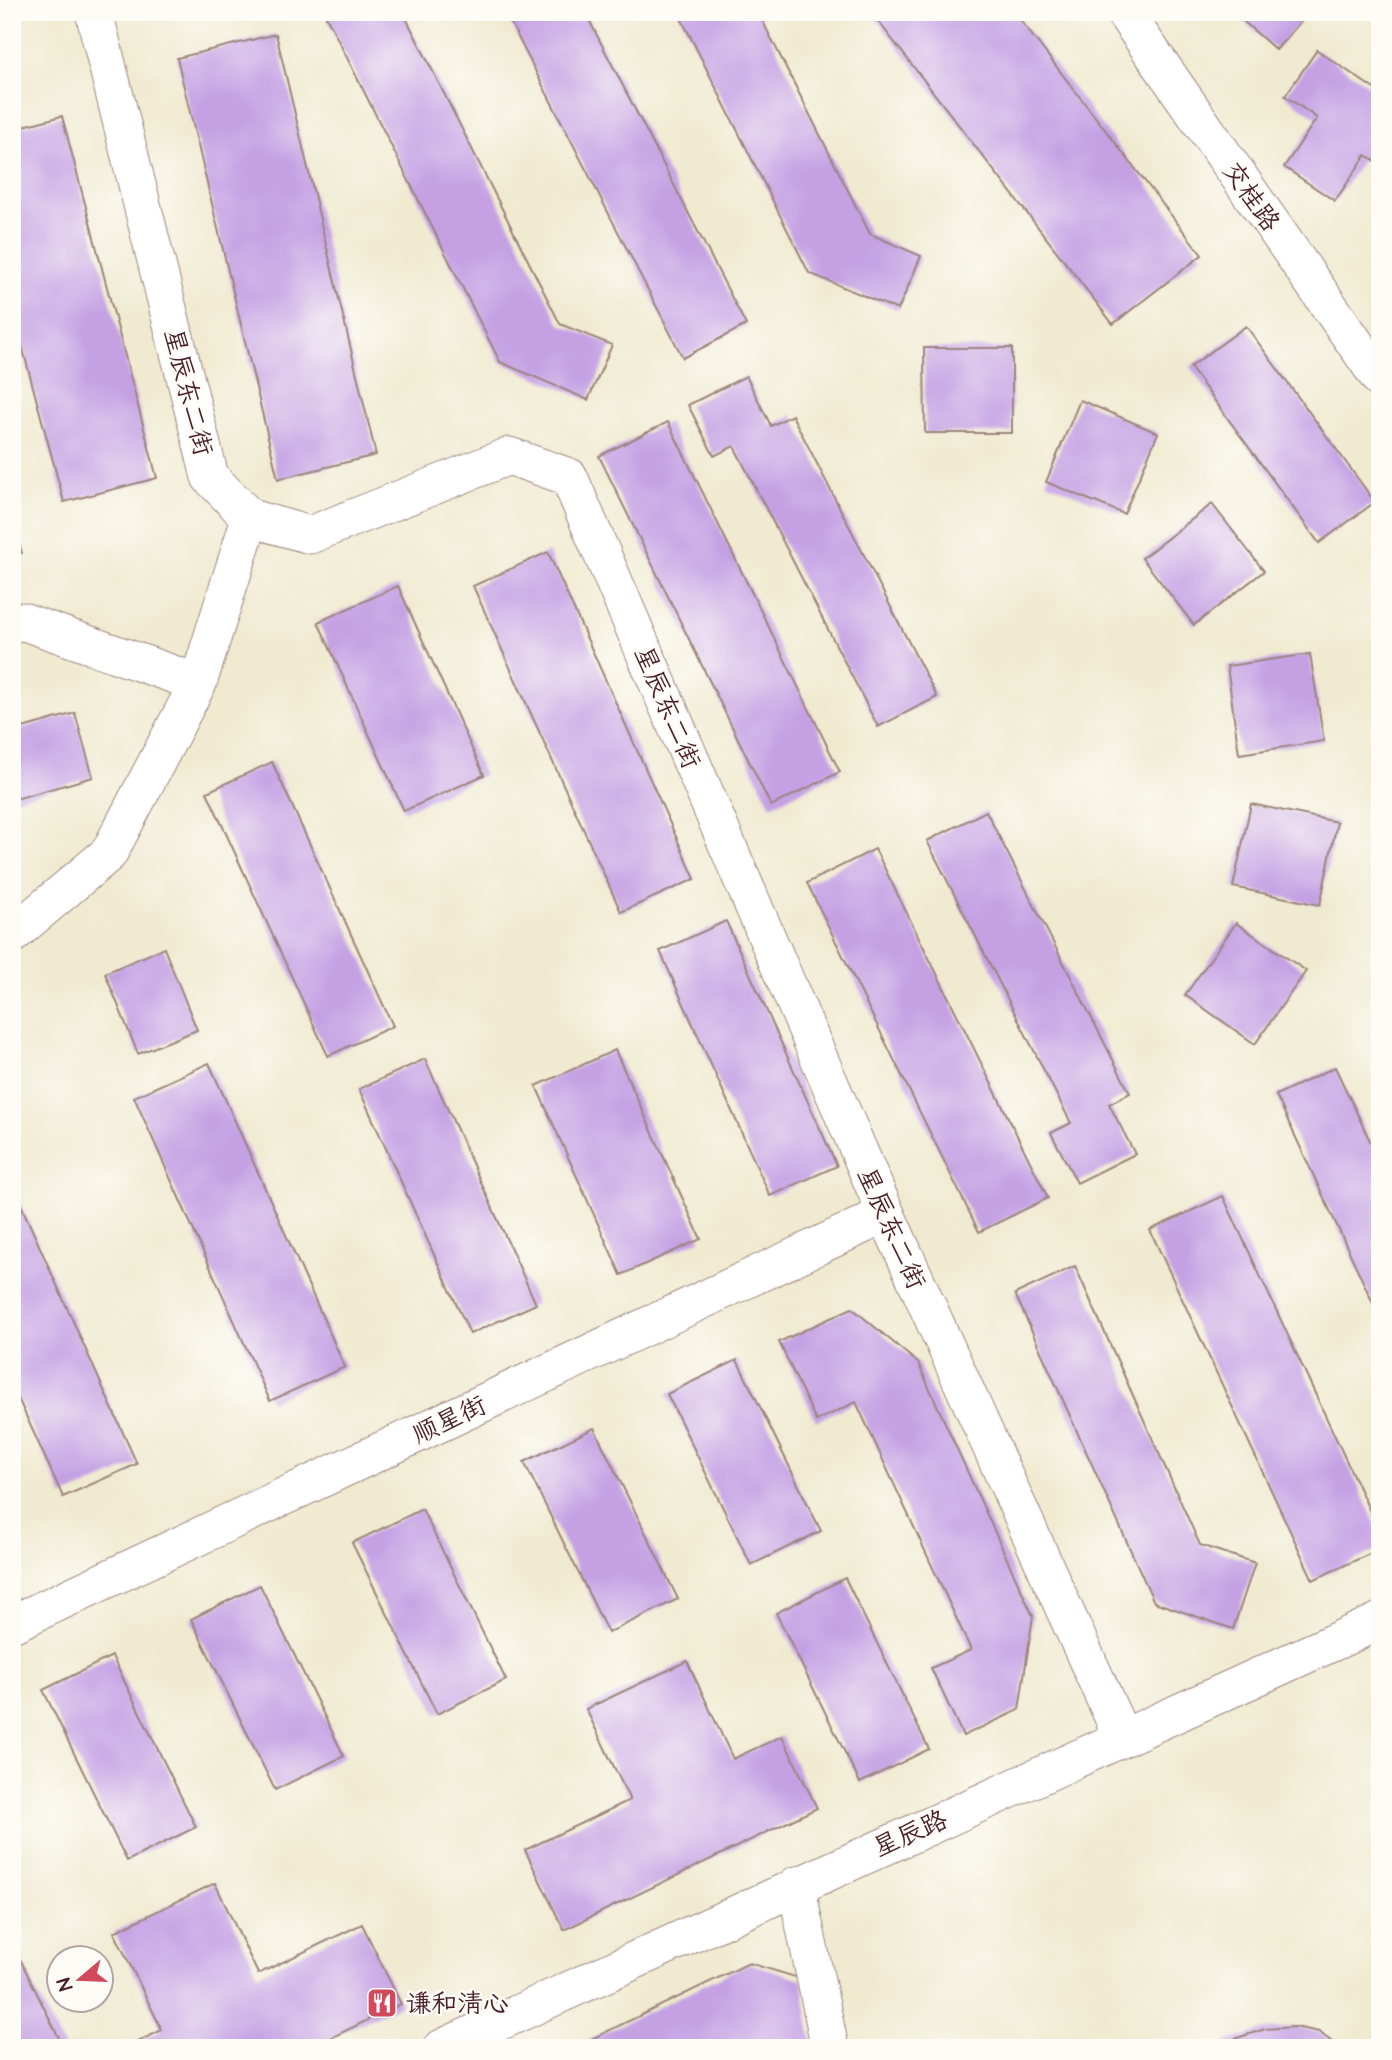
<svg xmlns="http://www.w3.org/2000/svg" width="1392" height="2060" viewBox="0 0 1392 2060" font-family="'Architects Daughter','LXGW WenKai TC',sans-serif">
  <rect width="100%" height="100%" fill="#fdfcf7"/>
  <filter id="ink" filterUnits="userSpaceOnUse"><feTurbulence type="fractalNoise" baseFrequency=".0143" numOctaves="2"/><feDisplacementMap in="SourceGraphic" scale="14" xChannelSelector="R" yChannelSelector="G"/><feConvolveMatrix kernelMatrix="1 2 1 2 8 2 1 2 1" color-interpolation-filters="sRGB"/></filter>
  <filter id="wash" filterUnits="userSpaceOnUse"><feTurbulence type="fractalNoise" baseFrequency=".00686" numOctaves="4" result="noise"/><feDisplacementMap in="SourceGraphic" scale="28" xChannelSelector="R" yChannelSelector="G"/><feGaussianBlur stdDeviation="1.57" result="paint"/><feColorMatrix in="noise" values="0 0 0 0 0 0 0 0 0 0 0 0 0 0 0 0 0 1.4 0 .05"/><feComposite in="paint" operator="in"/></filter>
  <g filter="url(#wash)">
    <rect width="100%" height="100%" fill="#f0ead0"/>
    <g id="blocks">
      <path fill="#c5a1e4" d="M324 12H403L560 324 612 345 588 400 500 362Z
        M505 12H585L746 325 683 358Z
        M678 12H758L870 234 921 256 898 310 809 273Z
        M871 12H1014L1202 255 1113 324Z
        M1233 12H1309L1276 50Z
        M276 34 376 455 278 479 177 58Z
        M1317 50 1380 93V164L1366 155 1335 201 1284 167 1317 118 1285 96Z
        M62 116 157 478 64 502 12 309V118L16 128Z
        M1246 326 1375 502 1319 543 1190 367Z
        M924 348H1012V433H925Z
        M746 376 771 426 792 415 937 697 878 727 734 446 714 456 688 405Z
        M1080 400 1158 433 1124 514 1046 482Z
        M668 422 840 772 771 806 599 456Z
        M1212 504 1264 571 1194 625 1142 558Z
        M12 520 22 553 12 556Z
        M548 552 695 879 621 912 473 586Z
        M398 586 484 775 404 811 318 622Z
        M1310 654 1324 741 1239 754 1227 666Z
        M75 713 93 777 12 800V731Z
        M272 762 393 1026 328 1056 207 792Z
        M1251 804 1337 822 1320 905 1233 887Z
        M986 811 1130 1093 1109 1104 1135 1154 1077 1183 1051 1133 1071 1123 927 841Z
        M875 849 1048 1198 979 1232 807 883Z
        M726 921 837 1166 770 1196 660 951Z
        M1236 923 1306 971 1255 1044 1185 995Z
        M164 948 197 1030 138 1054 105 973Z
        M615 1050 701 1239 621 1275 536 1086Z
        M425 1059 536 1304 470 1334 359 1089Z
        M209 1063 345 1367 270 1401 134 1097Z
        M1335 1067 1380 1162V1318L1276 1095Z
        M12 1185 137 1464 63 1497 12 1385Z
        M1223 1196 1380 1533V1549L1313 1580 1150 1230Z
        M1075 1266 1200 1545 1255 1563 1233 1629 1154 1602 1015 1294Z
        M852 1308 918 1363 1033 1616 1019 1710 963 1736 931 1668 971 1650 856 1402 816 1421 779 1342Z
        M737 1360 821 1531 751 1565 667 1394Z
        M594 1428 678 1599 608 1633 524 1462Z
        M422 1509 506 1680 437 1714 352 1543Z
        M845 1578 929 1749 860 1783 776 1613Z
        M260 1585 344 1756 275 1790 191 1619Z
        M112 1656 196 1827 127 1861 43 1690Z
        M687 1661 733 1759 782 1736 817 1808 564 1930 525 1850 630 1800 586 1709Z
        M215 1883 258 1974 362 1924 401 2004 310 2048H125L162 2030 114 1932Z
        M20 1959 64 2048H12V1963Z
        M749 1963 802 1979 813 2048H580L579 2045Z
        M1295 2027 1319 2032 1340 2048H1219L1228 2041 1265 2029Z"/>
    </g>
  </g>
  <g filter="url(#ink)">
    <use href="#blocks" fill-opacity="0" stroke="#9d847e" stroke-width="2"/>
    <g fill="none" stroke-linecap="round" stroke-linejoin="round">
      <g stroke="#9d847e" stroke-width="39">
        <path id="street" d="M94 12 210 477 250 518 310 535 509 456 569 477 886 1214 1122 1737
          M1124 12 1380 379
          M12 624 22 621 198 683
          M12 935 109 853 198 683 250 518
          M12 1624 886 1214
          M796 1885 830 2048
          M442 2048 1380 1621"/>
      </g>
      <use href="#street" stroke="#fff" stroke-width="37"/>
    </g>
  </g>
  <defs>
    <g id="restaurant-square" transform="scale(1.575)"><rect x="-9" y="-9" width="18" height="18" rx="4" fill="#d1495b" stroke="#fdfcf7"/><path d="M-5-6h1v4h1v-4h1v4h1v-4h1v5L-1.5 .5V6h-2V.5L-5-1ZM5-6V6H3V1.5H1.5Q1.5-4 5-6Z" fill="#fff"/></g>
  </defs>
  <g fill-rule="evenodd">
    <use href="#restaurant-square" x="382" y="2003"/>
  </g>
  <g text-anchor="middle" stroke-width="5" stroke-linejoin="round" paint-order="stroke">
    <g font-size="26" fill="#4a1f2b" stroke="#fdfcf7">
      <text transform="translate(1252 196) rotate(55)" y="9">交桂路</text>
      <text transform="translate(189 392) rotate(76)" y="9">星辰东二街</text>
      <text transform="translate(668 707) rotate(67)" y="9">星辰东二街</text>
      <text transform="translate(892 1228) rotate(66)" y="9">星辰东二街</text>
      <text transform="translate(449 1419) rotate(-25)" y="9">顺星街</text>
      <text transform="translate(910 1833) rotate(-24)" y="9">星辰路</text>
    </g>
    <g font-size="26" fill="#4a1f2b" stroke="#fdfcf7" text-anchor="start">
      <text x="405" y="2012">谦和清心</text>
    </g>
  </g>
  <rect width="1392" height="2060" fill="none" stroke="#fdfcf7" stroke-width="42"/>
  <g transform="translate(80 1979) rotate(251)"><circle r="33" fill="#fdfcf7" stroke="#b5a4a5" stroke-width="2"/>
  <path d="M0-5L12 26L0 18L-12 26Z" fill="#d1495b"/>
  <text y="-10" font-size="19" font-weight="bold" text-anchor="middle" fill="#4a1f2b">N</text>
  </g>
</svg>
